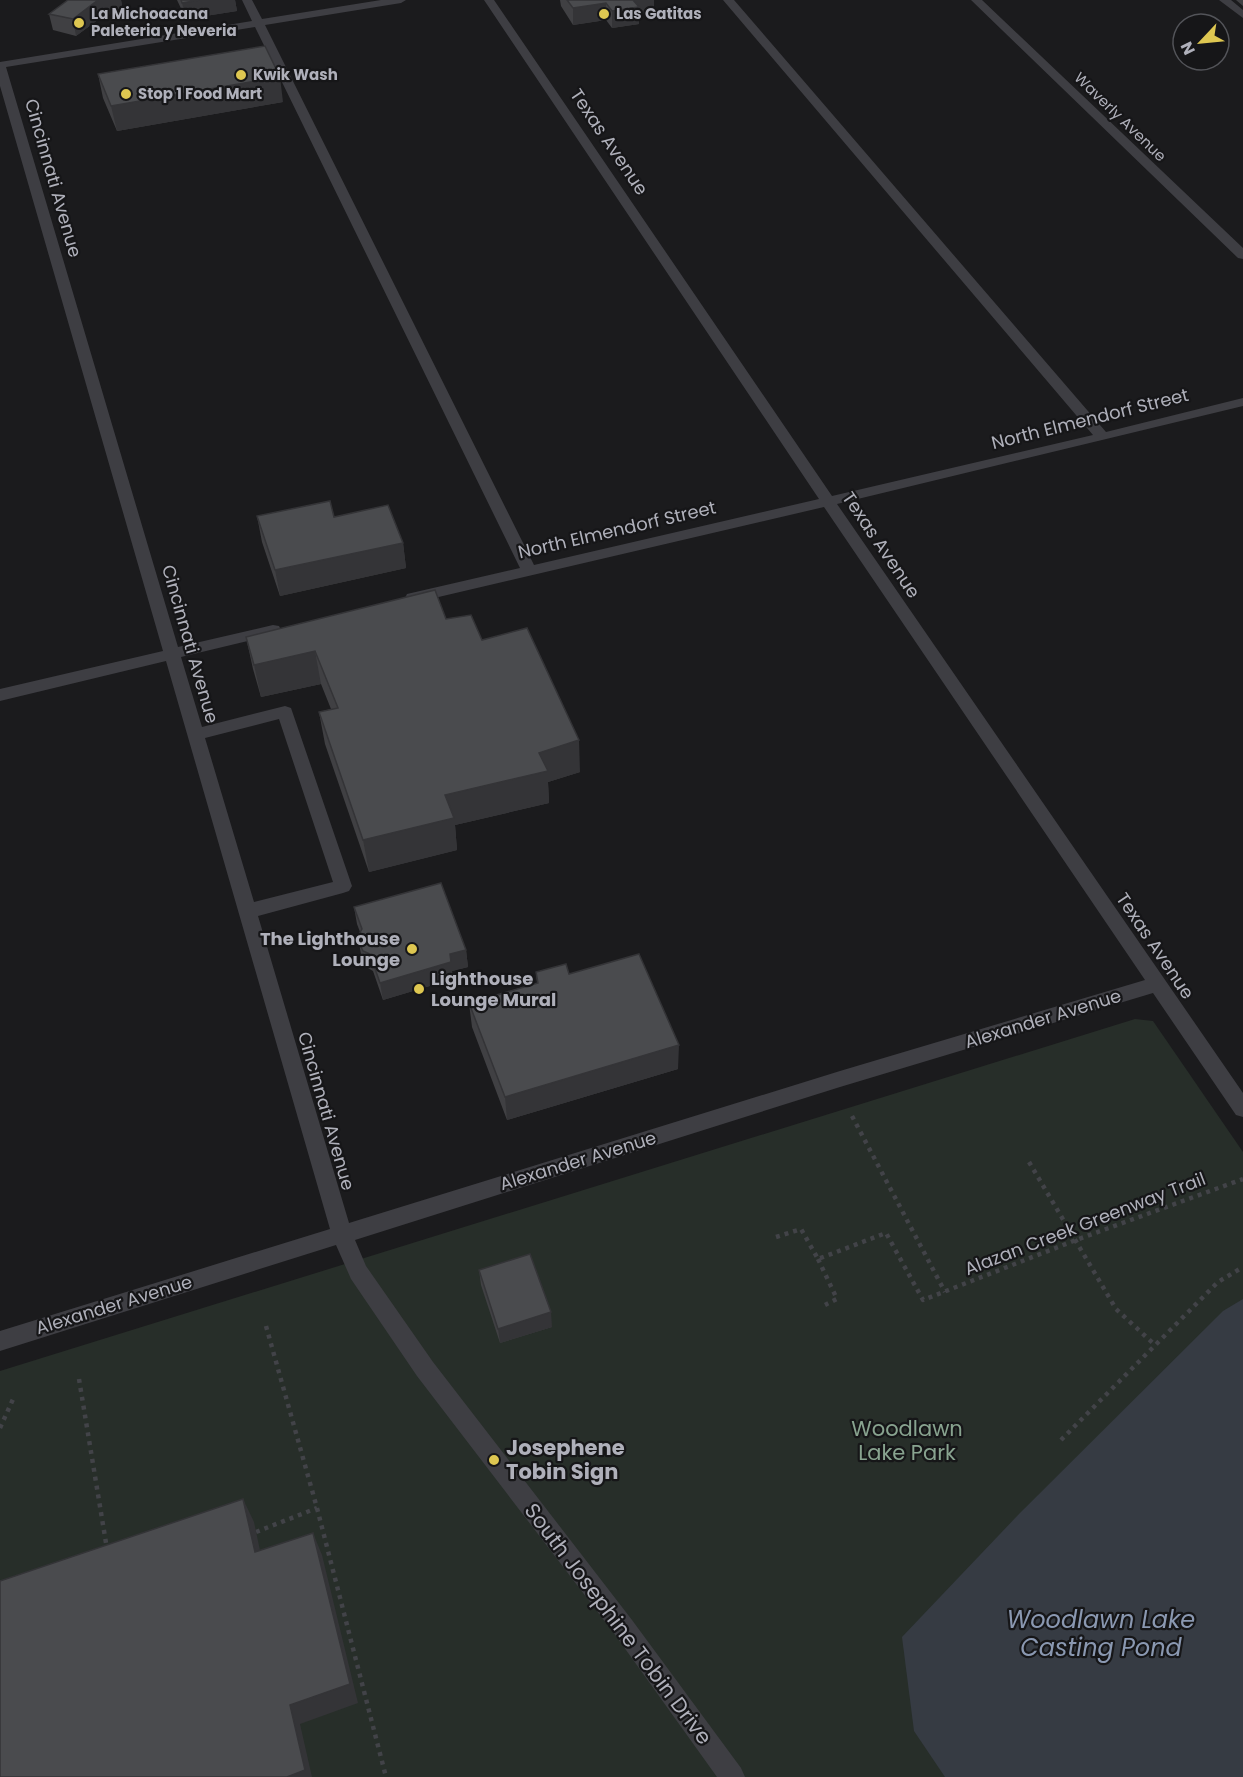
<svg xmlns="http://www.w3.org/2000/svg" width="1243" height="1777" viewBox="0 0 1243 1777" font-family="Poppins,sans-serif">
  <rect width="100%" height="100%" fill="#1b1b1d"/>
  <path fill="#272e29" d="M1135 1019 1153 1021 1243 1152V1777H0V1371Z"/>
  <path fill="#363b43" d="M1243 1299V1777H945L914 1731 902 1637 1019 1514 1223 1311Z"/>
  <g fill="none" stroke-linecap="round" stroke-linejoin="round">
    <path stroke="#424348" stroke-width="4.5" stroke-dasharray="4 5" stroke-linecap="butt" d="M852 1116 945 1292
      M1029 1162 1116 1309 1155 1345
      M776 1237 801 1229 818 1259 886 1233 923 1300 1076 1240 1243 1179
      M818 1259 837 1299 825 1305
      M266 1326 317 1508 386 1777
      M79 1379 107 1549
      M0 1428 14 1397
      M1061 1440 1218 1282 1243 1267
      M256 1532 317 1508"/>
    <path fill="#3e3e43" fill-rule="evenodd" d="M242 0H252L262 19 381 0H406L401 3 265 25 534 565 819 499 484 0H494L832 496 1093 435 723 0H734L1106 432 1243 398V406L837 504 1243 1093V1117L1236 1115 1153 993 840 1087 355 1240 366 1266 433 1362 632 1620 741 1768 745 1777H717L616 1636 417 1376 351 1279 336 1245 0 1351V1331L330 1229 166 661 0 701V689L163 651 0 86V62L252 21ZM255 27 520 568 407 594 405 598 407 602 413 603 824 507 1145 980 840 1071 349 1223 258 916 343 893 349 891 352 886 291 708 285 706 202 727 181 657 273 635 279 634 281 630 279 626 273 625 178 647 6 67ZM279 719 333 882 254 902 205 738Z
      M971 0H982L1243 248V259L1238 258Z
      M1219 0H1231L1243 10V18Z"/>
  </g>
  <path fill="#404043" d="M68 0H121L123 11 103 16 76 36 53 30 49 14Z
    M177 0H235L237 11 186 19Z
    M560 0H654V12L639 14V24L612 28 606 20 573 25 561 6Z
    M1236 0H1243V6Z
    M98 74 283 102 117 131 103 98Z
    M257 516 334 517 403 543 406 568 280 596 262 542Z
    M446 619 482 640 580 772 548 782 549 803 455 825 457 850 369 872 325 744 319 712 331 709 321 684 261 697 253 669 246 637Z
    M354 907 466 950 468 967 452 971 453 979 383 1000 373 971 366 967 362 960 359 943 360 932 357 924Z
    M536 972 569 974 678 1069 507 1120 472 1027 469 1003 537 983Z
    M479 1270 552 1327 500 1343 481 1285Z"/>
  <path fill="#343437" d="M98 0H121L123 11 103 16 76 36 73 19Z
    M199 0H235L237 11 186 19 182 3Z
    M633 0H654V12L639 14V24L612 28V11Z
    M606 3V20L573 25V8Z
    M280 77 283 102 117 131 111 106Z
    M403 543 406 568 280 596 275 570Z
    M315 651 321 684 261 697 254 665Z
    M579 740 580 772 548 782 549 803 455 825 457 850 369 872 363 840 445 795 539 753Z
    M466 950 468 967 452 971 453 979 383 1000 380 983 450 954Z
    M679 1045 678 1069 507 1120 505 1097Z
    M551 1312 552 1327 500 1343 498 1329Z
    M243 1499 254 1522 265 1574 255 1552Z
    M313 1533 322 1555 358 1703 300 1724 312 1777H287L290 1705Z"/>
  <path fill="#4a4b4e" stroke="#343437" stroke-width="1.5" d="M68 0H98L73 19 49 14Z
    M181 0H199L182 3Z
    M567 0H633L639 7 612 11 606 3 573 8Z
    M265 46 280 77 111 106 98 74Z
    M330 501 334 517 388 505 403 543 275 570 257 516Z
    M435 590 446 619 471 615 482 640 527 628 579 740 539 753 548 771 445 795 454 818 363 840 319 712 338 708 315 651 254 665 246 637Z
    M441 883 466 950 450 954 451 962 380 983 370 954 363 951 359 943 358 936 362 929 354 907Z
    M639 954 679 1045 505 1097 469 1003 538 983 536 972 566 964 569 974Z
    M530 1254 551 1312 498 1329 479 1270Z
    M243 1499 255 1552 313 1533 350 1684 290 1705 305 1770 287 1777H0V1581Z"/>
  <g fill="#dec751" stroke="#161618" stroke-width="2">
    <circle cx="604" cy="14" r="6"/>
    <circle cx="79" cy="23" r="6"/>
    <circle cx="241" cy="75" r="6"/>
    <circle cx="126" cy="94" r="6"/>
    <circle cx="412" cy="949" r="6"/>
    <circle cx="419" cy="989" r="6"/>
    <circle cx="494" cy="1460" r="6"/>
  </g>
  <g text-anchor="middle" stroke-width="4.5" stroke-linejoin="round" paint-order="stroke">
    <g font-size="15" font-weight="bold" fill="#afb0ba" stroke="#161618" text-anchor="start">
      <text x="91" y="19">La Michoacana<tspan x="91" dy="17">Paleteria y Neveria</tspan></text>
      <text x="616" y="19">Las Gatitas</text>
      <text x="253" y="80">Kwik Wash</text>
      <text x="138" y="99">Stop 1 Food Mart</text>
    </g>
    <g font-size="15" fill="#afb0ba" stroke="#161618">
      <text transform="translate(1120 117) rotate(44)" y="5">Waverly Avenue</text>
    </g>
    <g font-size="18" fill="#afb0ba" stroke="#161618">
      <text transform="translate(609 142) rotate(56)" y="6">Texas Avenue</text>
      <text transform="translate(53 178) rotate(74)" y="6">Cincinnati Avenue</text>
      <text transform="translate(1090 419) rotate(-14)" y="6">North Elmendorf Street</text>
      <text transform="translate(617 530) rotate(-13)" y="6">North Elmendorf Street</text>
      <text transform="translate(881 545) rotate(56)" y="6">Texas Avenue</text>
      <text transform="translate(190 644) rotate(74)" y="6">Cincinnati Avenue</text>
      <text transform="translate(1155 946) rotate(56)" y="6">Texas Avenue</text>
      <text transform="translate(1043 1019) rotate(-17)" y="6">Alexander Avenue</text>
      <text transform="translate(326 1111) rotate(74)" y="6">Cincinnati Avenue</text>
      <text transform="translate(578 1161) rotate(-17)" y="6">Alexander Avenue</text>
      <text transform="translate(1085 1224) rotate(-21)" y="6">Alazan Creek Greenway Trail</text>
      <text transform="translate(114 1305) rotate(-17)" y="6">Alexander Avenue</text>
    </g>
    <g font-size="18" font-weight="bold" fill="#afb0ba" stroke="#161618" text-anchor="end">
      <text x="400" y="945">The Lighthouse<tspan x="400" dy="21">Lounge</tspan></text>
      <text x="431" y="985" text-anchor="start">Lighthouse<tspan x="431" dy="21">Lounge Mural</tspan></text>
    </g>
    <g font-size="21" fill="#88a38f" stroke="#161618">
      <text x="907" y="1436">Woodlawn<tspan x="907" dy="24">Lake Park</tspan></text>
    </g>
    <g font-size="21" font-weight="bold" fill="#afb0ba" stroke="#161618" text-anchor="start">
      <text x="506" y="1455">Josephene<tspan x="506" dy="24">Tobin Sign</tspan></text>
    </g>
    <g font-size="21" fill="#afb0ba" stroke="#161618">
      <text transform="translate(618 1624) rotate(53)" y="7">South Josephine Tobin Drive</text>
    </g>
    <g font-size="24" font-style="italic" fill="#8a98b1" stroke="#161618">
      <text x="1101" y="1628">Woodlawn Lake<tspan x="1101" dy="28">Casting Pond</tspan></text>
    </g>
  </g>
  <g transform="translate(1201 42) rotate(244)"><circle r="28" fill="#161618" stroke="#535459" stroke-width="1.5"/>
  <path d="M0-4.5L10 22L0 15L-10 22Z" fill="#dec751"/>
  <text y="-9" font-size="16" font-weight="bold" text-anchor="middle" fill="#afb0ba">N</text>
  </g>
</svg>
